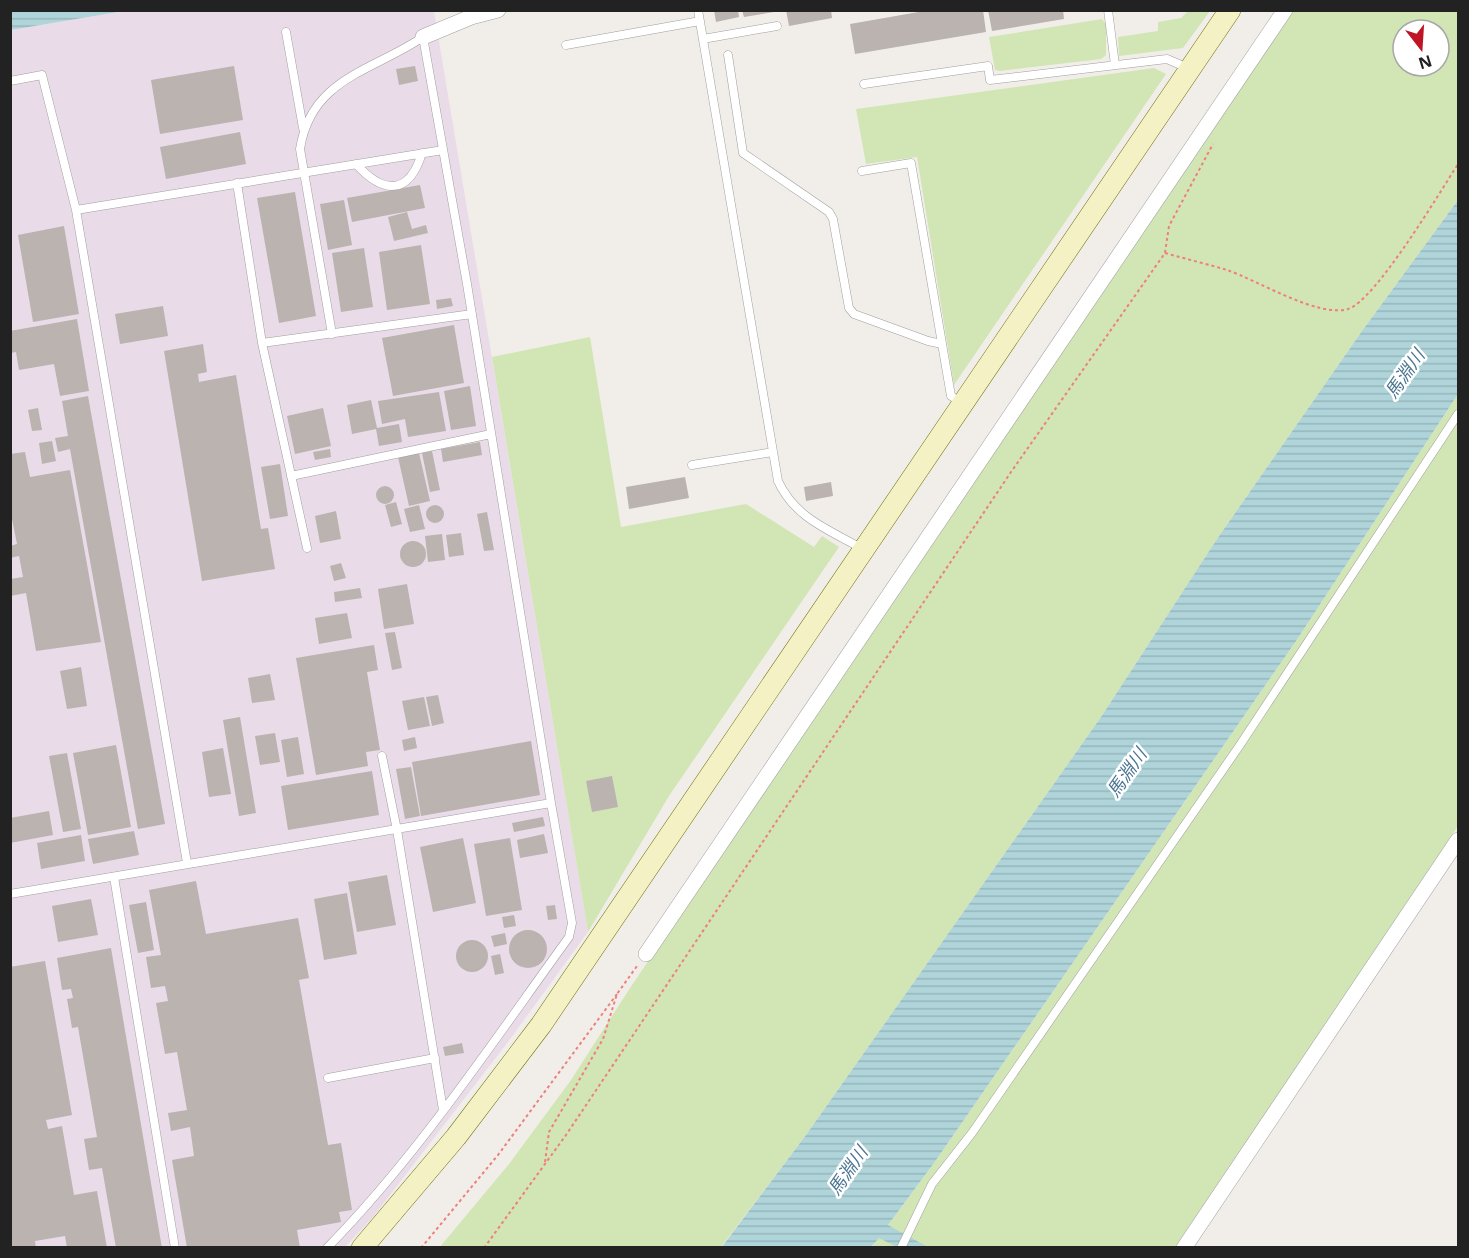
<svg xmlns="http://www.w3.org/2000/svg" width="1469" height="1258" viewBox="0 0 1469 1258" font-family="'Noto Sans','Noto Sans JP',sans-serif">
  <defs>
    <pattern id="water-rules" width="6" height="5" patternUnits="userSpaceOnUse" patternTransform="scale(1.5)"><rect width="6" height="5" fill="#afd4da"/><path d="M0 2.5h6" fill="none" stroke="#96b6bb"/></pattern>
  </defs>
  <rect width="100%" height="100%" fill="#f1eee9"/>
  <path fill="#e9dce8" d="M124 11H434L588 932 508 1042 373 1217 345 1247 11 1248V30Z"/>
  <path fill="#d2e5b5" fill-rule="evenodd" d="M1188 11H1210L1183 48 1119 56 1118 37 1158 31V22L1181 18Z
    M1292 11H1458V200L1362 331 1217 539 1101 717 806 1135 721 1247 439 1248 509 1164 571 1080 630 988ZM1403 30H1439V66H1403Z
    M1102 19 1106 24V55L1101 59 1000 71 995 70 989 37Z
    M1154 68 1166 74 954 385 917 157 866 164 856 109Z
    M590 337 621 527 746 504 814 547 822 536 839 547 669 796 588 932 492 357Z
    M1458 394V826L1175 1247 871 1248 934 1163 1298 638Z"/>
  <path fill="url(#water-rules)" d="M11 10H124V11L11 30Z
    M1458 200V394L1298 638 934 1163 888 1225 928 1247H897L879 1238 871 1247 721 1248 806 1135 1101 717 1217 539 1362 331Z"/>
  <path fill="#bab3af" d="M714 10H738L739 17 716 22Z
    M742 10H774V12L744 17Z
    M786 10H831L832 18 789 26Z
    M930 10H983L986 32 855 54 850 24Z
    M988 10H1063L1064 19 992 31Z
    M234 66 243 120 160 134 151 80Z
    M415 66 418 81 399 85 396 69Z
    M240 132 246 164 166 179 160 147Z
    M420 185 425 208 352 222 347 198Z
    M295 192 316 316 279 323 257 198Z
    M344 200 352 245 328 250 320 204Z
    M407 212 412 229 426 225 428 233 394 241 388 217Z
    M64 226 79 314 33 322 18 235Z
    M421 245 430 304 387 310 379 252Z
    M364 248 373 307 341 312 332 253Z
    M451 298 453 306 437 309 436 300Z
    M163 306 168 336 120 344 115 314Z
    M77 319 89 391 60 396 54 364 19 370 16 352 10 353V331Z
    M454 325 464 383 393 396 382 338Z
    M203 344 207 372 198 374 199 382 236 375 261 529 268 528 275 569 202 581 164 351Z
    M470 386 476 426 451 430 444 391Z
    M439 392 446 431 408 437 405 419 382 424 378 401Z
    M88 396 165 824 138 829 70 449 58 452 55 438 68 436 62 401Z
    M371 400 377 428 399 424 402 442 379 446 376 429 352 434 347 405Z
    M38 408 42 430 32 431 28 410Z
    M323 408 331 446 295 454 287 416Z
    M52 441 56 461 42 464 39 443Z
    M480 442 482 455 443 462 441 449Z
    M330 449 331 457 315 460 313 452Z
    M432 451 440 490 430 492 422 453Z
    M25 452 30 477 70 470 101 642 36 651 26 593 10 596V579L23 577 19 556 10 558V546L17 544 10 509V454Z
    M419 453 430 501 409 506 398 457Z
    M280 464 288 516 270 519 261 467Z
    M685 477 689 498 629 509 626 487Z
    M831 482 833 496 806 501 804 487Z
    M376 495a9 9 0 1 1 18 0a9 9 0 1 1-18 0Z
    M396 502 402 524 391 527 385 505Z
    M426 514a9 9 0 1 1 18 0a9 9 0 1 1-18 0Z
    M419 505 425 529 410 532 404 509Z
    M336 511 341 539 320 543 315 516Z
    M487 512 494 550 484 551 477 514Z
    M461 533 464 555 449 557 446 535Z
    M442 534 445 560 428 562 425 536Z
    M400 554a13 13 0 1 1 26 0a13 13 0 1 1-26 0Z
    M341 563 346 578 334 581 330 566Z
    M407 584 414 624 384 629 378 589Z
    M360 588 362 598 335 602 334 592Z
    M347 613 352 638 319 644 315 618Z
    M395 632 402 668 392 670 385 633Z
    M374 645 378 670 367 672 380 750 366 752 368 766 316 775 296 658Z
    M81 667 87 706 67 709 60 671Z
    M270 674 275 700 252 703 248 678Z
    M438 695 444 723 432 726 426 697Z
    M424 697 430 726 408 730 402 701Z
    M240 717 256 813 239 816 223 720Z
    M275 733 280 762 260 765 255 736Z
    M298 737 304 774 287 777 281 740Z
    M415 737 417 748 404 751 402 740Z
    M531 741 540 795 421 816 412 762Z
    M116 745 131 827 88 835 73 753Z
    M223 748 231 794 209 797 202 752Z
    M67 753 81 829 63 832 49 756Z
    M411 767 420 816 405 819 396 769Z
    M372 771 379 815 288 830 281 786Z
    M612 776 618 807 592 812 586 781Z
    M49 811 53 835 10 843V818Z
    M543 817 545 826 514 832 512 823Z
    M134 831 139 855 93 864 88 839Z
    M544 834 548 853 520 858 517 840Z
    M81 835 85 861 41 869 37 843Z
    M463 838 476 903 433 912 420 847Z
    M510 838 522 910 486 916 474 844Z
    M387 875 396 925 357 932 348 882Z
    M196 881 206 934 298 918 309 978 299 980 328 1145 341 1143 352 1210 339 1212 341 1222 297 1230 300 1248H187L172 1160 194 1156 190 1127 171 1131 168 1113 187 1110 177 1052 165 1054 156 1003 168 1001 165 986 151 988 146 957 161 955 149 890Z
    M347 893 357 954 324 960 314 899Z
    M91 899 98 935 58 942 52 906Z
    M146 902 154 950 138 953 129 905Z
    M555 905 557 919 548 920 546 906Z
    M514 915 516 926 504 928 502 917Z
    M509 949a19 19 0 1 1 38 0a19 19 0 1 1-38 0Z
    M505 933 507 944 494 947 491 936Z
    M456 956a16 16 0 1 1 32 0a16 16 0 1 1-32 0Z
    M111 948 162 1248H116L102 1168 89 1170 84 1139 97 1137 78 1027 72 1028 67 999 73 998 71 989 62 990 57 958Z
    M500 954 504 973 495 975 491 956Z
    M45 961 72 1115 46 1120 48 1129 62 1126 74 1195 97 1191 107 1248H67L65 1236 35 1241 36 1248H10V967Z
    M462 1043 464 1053 445 1056 443 1047Z"/>
  <g fill="none" stroke-linecap="round" stroke-linejoin="round">
    <g stroke="#9f9f9f" stroke-width="9">
      <path id="lane" d="M698 10 778 481C795 518 829 530 863 549
        M1108 10 1115 65
        M286 32 303 128
        M703 39 777 26
        M566 45 700 21
        M728 55 743 153 829 212 833 219 849 308 854 314 928 341 942 344
        M10 81 42 75 76 210 187 863
        M864 84 988 66 990 80 1167 59 1188 68
        M356 164C383 194 409 196 422 153
        M862 171 911 163 951 396 962 403
        M237 183 262 343 307 548
        M76 210 443 150
        M262 343 472 314
        M692 465 773 452
        M291 476 491 434
        M382 756 397 830 443 1110
        M114 877 175 1248
        M10 894 551 803 467 284 423 37C373 71 311 78 300 149L332 334
        M328 1078 435 1058
        M327 1248C419 1154 492 1043 569 937L572 923 551 803
        M901 1248 932 1184 972 1133 1240 745 1458 414"/>
    </g>
    <g stroke="#9f9f9f" stroke-width="16">
      <path id="street" d="M423 37 471 17 498 10
        M646 954 1285 10
        M1184 1248 1458 840"/>
    </g>
    <g stroke="#707110" stroke-width="22">
      <path id="secondary" d="M362 1248 456 1137 541 1025 1230 10"/>
    </g>
    <path stroke="#ed7f7e" stroke-width="2" stroke-dasharray="3 3" stroke-linecap="butt" d="M1165 253C1186 259 1207 264 1227 270 1257 280 1318 318 1348 309 1375 301 1440 192 1458 164
      M545 1162 549 1132 603 1039 617 994 637 966
      M421 1248 498 1155 617 994
      M484 1248 566 1135 1011 472 1165 253 1169 226 1213 144"/>
    <use href="#lane" stroke="#fff" stroke-width="8"/>
    <use href="#street" stroke="#fff" stroke-width="15"/>
    <use href="#secondary" stroke="#f4f2c4" stroke-width="21"/>
  </g>
  <g text-anchor="middle" stroke-width="5" stroke-linejoin="round" paint-order="stroke">
    <g font-size="18" font-style="italic" fill="#4c7692" stroke="#fff">
      <text transform="translate(1405 374) rotate(-55)" y="6">馬淵川</text>
      <text transform="translate(1127 773) rotate(-55)" y="6">馬淵川</text>
      <text transform="translate(848 1171) rotate(-55)" y="6">馬淵川</text>
    </g>
  </g>
  <rect width="1469" height="1258" fill="none" stroke="#222222" stroke-width="24"/>
  <g transform="translate(1421 48) rotate(163)"><circle r="28" fill="#ffffff" stroke="#a7a7a7" stroke-width="1.5"/>
  <path d="M0-4.5L10 22L0 15L-10 22Z" fill="#bf1425"/>
  <text y="-9" font-size="16" font-weight="bold" text-anchor="middle" fill="#222222">N</text>
  </g>
</svg>
